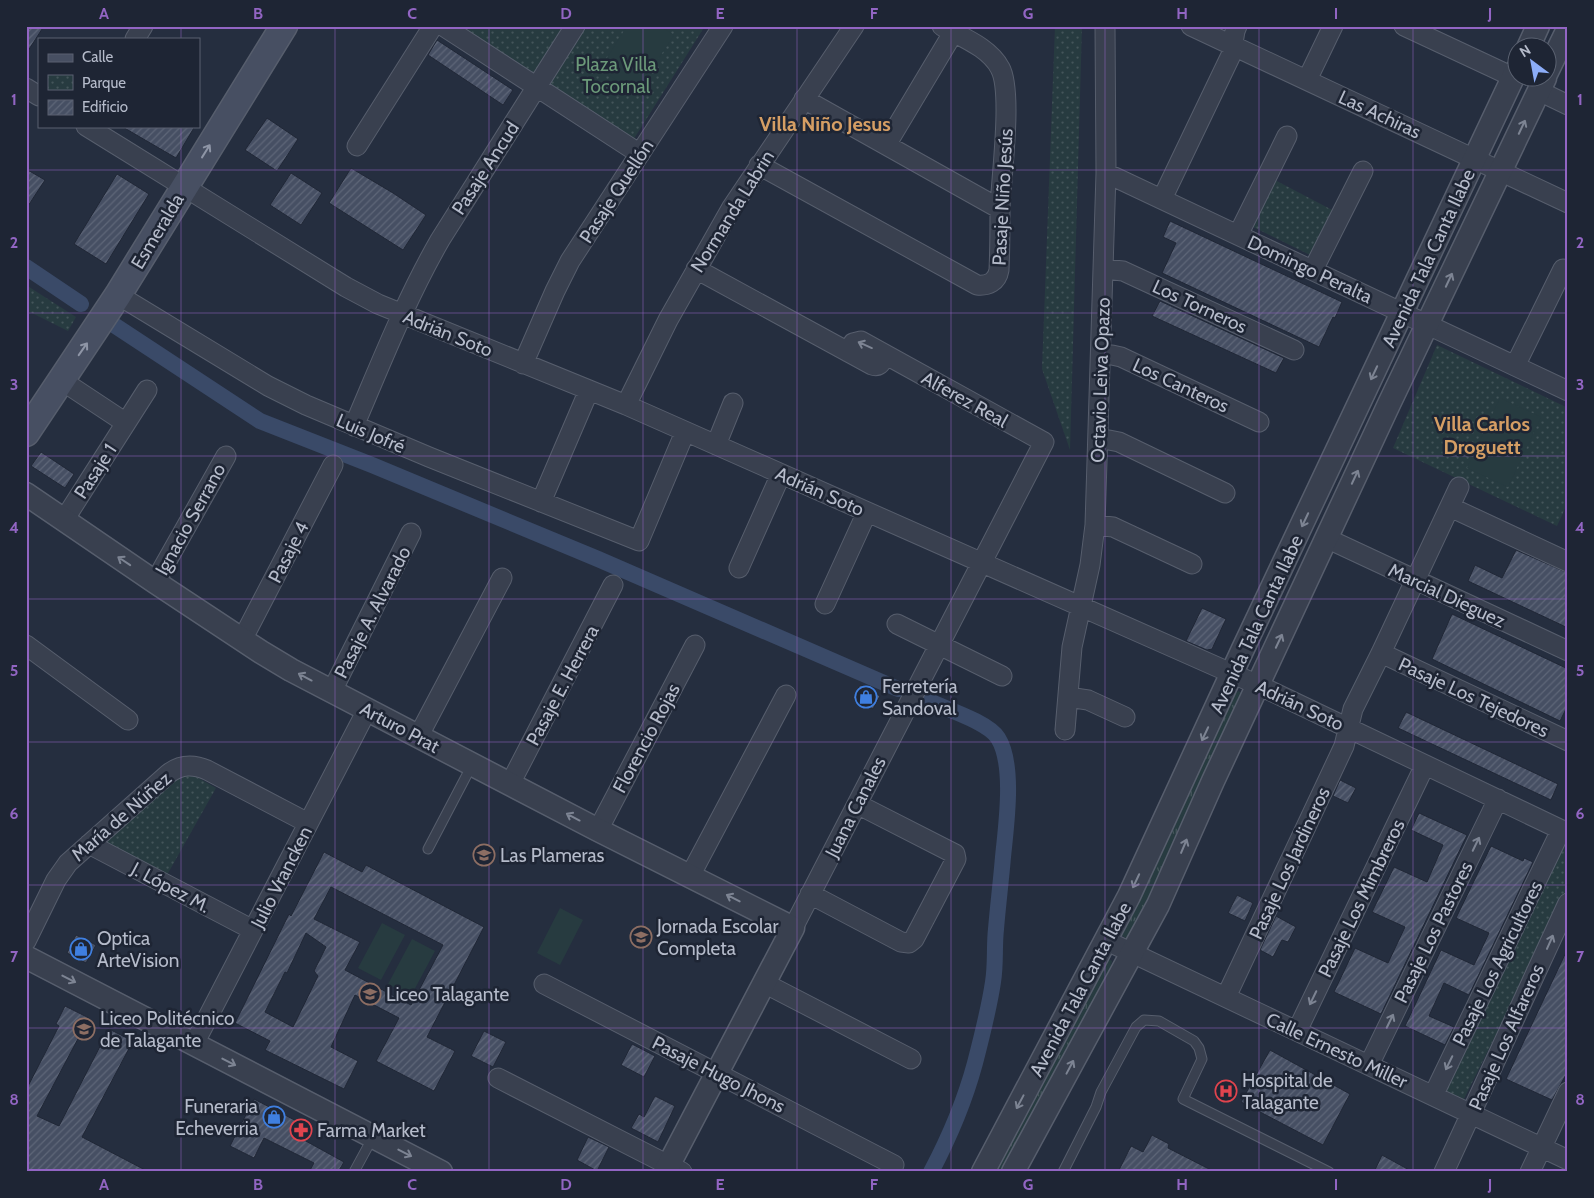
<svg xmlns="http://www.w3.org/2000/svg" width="1594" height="1198" viewBox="0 0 1594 1198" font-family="Cabin,sans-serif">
  <defs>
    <pattern id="grass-tufts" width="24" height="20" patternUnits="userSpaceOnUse" patternTransform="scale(1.25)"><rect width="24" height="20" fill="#273b40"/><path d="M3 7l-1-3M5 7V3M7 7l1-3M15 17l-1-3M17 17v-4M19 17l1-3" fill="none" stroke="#44555a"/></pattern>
    <pattern id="park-dots" width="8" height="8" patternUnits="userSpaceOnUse" patternTransform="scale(1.25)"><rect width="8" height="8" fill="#273b40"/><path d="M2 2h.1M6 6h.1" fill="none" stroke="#44555a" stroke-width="1.8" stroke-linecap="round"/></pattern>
    <pattern id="building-hatch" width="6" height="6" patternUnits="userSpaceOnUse" patternTransform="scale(1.25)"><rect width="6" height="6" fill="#464f63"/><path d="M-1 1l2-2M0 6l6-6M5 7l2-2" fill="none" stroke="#5e6678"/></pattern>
  </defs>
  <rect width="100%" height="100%" fill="#252e3f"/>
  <path fill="url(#grass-tufts)" d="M1238 691 1242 693V698L1132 934 1127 939 1121 935 1233 696Z
    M1105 957 1112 961 1109 974 1004 1172H990Z"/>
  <path fill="url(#park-dots)" d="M457 26H705L630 145Z
    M1055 26H1082L1070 450 1042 369Z
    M1273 179 1336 212 1314 257 1249 225Z
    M26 285 76 317 68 331 26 310Z
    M1437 345 1568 408V502L1557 526 1393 448Z
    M181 774 195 776 216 788 167 875 100 841Z
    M1566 842 1568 843V890L1463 1101 1446 1091 1560 846Z"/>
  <path fill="#273b40" d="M627 26H660L674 35 636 93 600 69Z
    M1500 398 1541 417 1508 487 1467 468Z
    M560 908 583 920 560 965 537 953Z
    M382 923 405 935 381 980 358 968Z
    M412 939 435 951 411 996 388 984Z"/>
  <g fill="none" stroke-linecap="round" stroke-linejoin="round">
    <path stroke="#3a4a68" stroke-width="16" d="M26 267 81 304
      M114 325 260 421 372 465 598 559 898 689
      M929 701C946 709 988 722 998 738 1015 765 1006 826 1003 857 1001 881 998 905 996 929 994 947 996 964 993 982 989 1009 982 1036 975 1063 965 1100 949 1138 931 1172"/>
  </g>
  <path fill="url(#building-hatch)" stroke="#202736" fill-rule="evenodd" d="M26 26H44L26 54Z
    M437 40 513 90 503 105 428 55Z
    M267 118 298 139 277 171 245 150Z
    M121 126H195L176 158Z
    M351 168 393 193 426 215 403 250 329 203Z
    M26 169 45 180 26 209Z
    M291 173 322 193 301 225 270 205Z
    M117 174 149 194 106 264 74 244Z
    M1170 221 1342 302 1335 318 1333 317 1319 347 1162 273 1176 243 1163 237Z
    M1160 301 1284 358 1276 373 1152 316Z
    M41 452 74 474 65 488 31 466Z
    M1516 550 1568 573V628L1468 581 1475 565 1502 578Z
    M1202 608 1226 619 1212 649 1207 650 1186 641Z
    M1452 614 1568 669V705L1560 721 1432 659Z
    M860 685 880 696 873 709 853 698Z
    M1406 712 1558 784 1551 800 1398 728Z
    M1340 780 1356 788 1348 803 1333 796Z
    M1419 813 1467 835 1381 1014 1334 992 1355 948 1388 963 1405 927 1372 912 1394 867 1427 882 1443 845 1411 830Z
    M1491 846 1523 861 1524 858 1533 862 1469 995 1444 983 1429 1016 1454 1027 1445 1045 1405 1026 1441 950 1474 965 1489 933 1456 918Z
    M324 852 362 872 366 865 484 927 427 1037 455 1051 434 1091 376 1061 399 1018 355 995 331 1047 358 1061 344 1089 265 1050 270 1041 235 1023 289 914 291 916ZM331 887 443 945 411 1005 345 970 360 942 314 919ZM306 933 326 947 314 971 318 976 293 1027 265 1012 285 972 287 973Z
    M1237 895 1253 903 1245 921 1228 913Z
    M1276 916 1296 927 1288 942 1282 940 1273 957 1260 950Z
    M76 935 96 945 86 963 67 953Z
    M1568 948V1071L1552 1100 1506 1079Z
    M65 1006 89 1018 37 1116 59 1126 109 1029 133 1041 82 1137 149 1172H26V1090L59 1026 56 1024Z
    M484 1031 506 1042 493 1067 471 1056Z
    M632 1044 655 1056 644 1077 621 1065Z
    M1270 1050 1350 1094 1323 1145 1241 1102Z
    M655 1096 675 1106 658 1142 631 1128 639 1114 644 1117Z
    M254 1099 310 1128 304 1140 344 1162 338 1172H309L314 1163 264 1138 254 1158 230 1146Z
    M1152 1135 1169 1144 1168 1148 1215 1172H1118L1131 1146 1143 1152Z
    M588 1137 609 1147 597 1171 577 1160Z
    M1382 1155 1413 1172H1374Z"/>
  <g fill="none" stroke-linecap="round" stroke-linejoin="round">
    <g stroke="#575e6d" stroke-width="11">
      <path id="service" d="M428 849 472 765
        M354 1172 373 1137
        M1063 1172 1096 1107 1101 1092 1136 1027 1144 1020 1159 1021 1194 1041 1199 1048 1202 1059 1183 1099 1329 1172"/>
    </g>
    <g stroke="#575e6d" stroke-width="21">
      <path id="minor" d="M443 26 640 154
        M1191 26 1568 203
        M1404 26 1513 77
        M135 39 143 26
        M1307 80 1333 26
        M26 88 39 96
        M1539 91 1568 105
        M804 99 1000 209
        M86 126 346 287 378 304 626 405 1258 685 1568 833
        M886 145 953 33
        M357 146 433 26
        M759 165 977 285C988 286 997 282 999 270 1000 249 1000 229 1000 209 1001 178 1013 91 1000 68 989 47 961 37 942 26
        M1106 173 1568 391
        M1162 199 1231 55 1235 31 1237 26
        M1238 235 1287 136
        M696 269 872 365C880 368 882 361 886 355
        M1104 269 1123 271 1294 350
        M1313 270 1363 171
        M118 295 268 386 306 405 429 457 639 541 685 432
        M1101 355H1112L1121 357 1259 422
        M523 364 555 291 570 261 723 26
        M1515 366 1563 269
        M61 380 126 423
        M626 405 668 320 732 207 854 26
        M354 426C381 363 406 299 440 240L575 26
        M1098 440H1109L1119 442 1225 493
        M716 445 733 403
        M541 502 589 390
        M1450 507 1568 562
        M64 520 147 390
        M1095 525 1113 527 1192 564
        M1326 538 1568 651
        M739 568 781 474
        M155 582 226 456
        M825 604 867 512
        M897 624 1002 676
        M242 640 333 465
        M26 645 128 720
        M1381 653 1568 741
        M332 691 411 533
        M1068 697 1088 700 1125 717
        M1065 730 1072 647 1090 565 1095 525 1106 173 1105 26
        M418 737 502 578
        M510 784 613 585
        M598 830 695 645
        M89 844 253 930
        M690 876 786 695
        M810 894 901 942 909 943 914 939 956 859 955 854 953 853 857 804
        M793 928 1044 442 861 341 853 343 848 352
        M1105 940 1568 1160
        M26 941 56 880 68 863 168 774C181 764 193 764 207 770L308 823
        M764 983 911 1059
        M544 984 894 1165
        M1226 997 1344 746 1353 709 1381 653 1459 487
        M1297 1031 1425 765
        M194 1044 367 710
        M1369 1065 1498 799
        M498 1078 682 1172
        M1433 1096 1561 830
        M1444 1172 1568 903
        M1530 1172 1568 1092"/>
    </g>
    <g stroke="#575e6d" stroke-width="25">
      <path id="tertiary" d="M1528 48 1538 26
        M1546 74 1568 29
        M26 494 155 582 261 652 291 670 598 830 793 928 665 1172
        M26 957 441 1172
        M983 1172 1129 896 1242 651 1516 71
        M1013 1172 1158 905 1213 781 1389 404 1545 78"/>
    </g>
    <g stroke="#575e6d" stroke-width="29">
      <path id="secondary" d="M26 433 118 295 284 26"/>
    </g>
    <use href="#service" stroke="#39404f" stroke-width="9"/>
    <use href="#minor" stroke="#39404f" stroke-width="19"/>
    <use href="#tertiary" stroke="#39404f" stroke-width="22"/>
    <use href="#secondary" stroke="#474f62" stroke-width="26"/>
  </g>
  <defs><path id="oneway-shaft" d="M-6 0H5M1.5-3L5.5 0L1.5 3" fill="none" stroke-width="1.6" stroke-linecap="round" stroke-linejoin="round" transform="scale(1.25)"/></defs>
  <g stroke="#7d8493">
    <use href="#oneway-shaft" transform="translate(1522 127) rotate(-65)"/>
    <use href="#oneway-shaft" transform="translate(1449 280) rotate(-65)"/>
    <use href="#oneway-shaft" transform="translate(865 345) rotate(-156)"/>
    <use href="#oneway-shaft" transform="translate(1374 373) rotate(115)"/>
    <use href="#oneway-shaft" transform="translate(1355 477) rotate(-65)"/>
    <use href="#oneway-shaft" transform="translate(1305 520) rotate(115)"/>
    <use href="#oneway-shaft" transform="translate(124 561) rotate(-146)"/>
    <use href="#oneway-shaft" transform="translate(1279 641) rotate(-65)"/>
    <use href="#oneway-shaft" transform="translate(305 677) rotate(-152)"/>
    <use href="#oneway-shaft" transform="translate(1205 734) rotate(115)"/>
    <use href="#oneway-shaft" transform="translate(573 817) rotate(-152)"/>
    <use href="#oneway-shaft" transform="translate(1476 844) rotate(-64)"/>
    <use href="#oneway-shaft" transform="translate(1184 846) rotate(-67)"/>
    <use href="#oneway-shaft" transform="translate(1136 881) rotate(115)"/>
    <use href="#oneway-shaft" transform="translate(733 898) rotate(-153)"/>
    <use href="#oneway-shaft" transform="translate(1550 942) rotate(-66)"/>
    <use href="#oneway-shaft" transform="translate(69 979) rotate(27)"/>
    <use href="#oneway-shaft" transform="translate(1313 998) rotate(116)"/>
    <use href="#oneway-shaft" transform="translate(1390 1021) rotate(-64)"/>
    <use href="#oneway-shaft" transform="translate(229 1062) rotate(27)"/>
    <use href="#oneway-shaft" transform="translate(1449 1063) rotate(116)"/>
    <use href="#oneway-shaft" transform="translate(1070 1067) rotate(-62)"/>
    <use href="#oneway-shaft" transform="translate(1020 1102) rotate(118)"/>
    <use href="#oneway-shaft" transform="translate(405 1153) rotate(27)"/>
  </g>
  <g stroke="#8e95a6">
    <use href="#oneway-shaft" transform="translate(206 151) rotate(-58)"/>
    <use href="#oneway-shaft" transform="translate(83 349) rotate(-55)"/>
  </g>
  <path fill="none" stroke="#9265c3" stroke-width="1" stroke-opacity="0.55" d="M181 26V39M335 26V1172M489 26V1172M643 26V1172M797 26V1172M951 26V1172M1105 26V1172M1259 26V1172M1413 26V1172M181 126V1172M26 170H1568M26 313H1568M26 456H1568M26 599H1568M26 742H1568M26 885H1568M26 1028H1568"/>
  <defs>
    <g id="shop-ring" transform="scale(1.125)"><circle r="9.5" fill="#1e2534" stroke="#3f7fe0" stroke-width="1.5"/><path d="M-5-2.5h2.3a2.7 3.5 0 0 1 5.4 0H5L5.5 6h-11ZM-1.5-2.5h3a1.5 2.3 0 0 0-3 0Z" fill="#3f7fe0"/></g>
    <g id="school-ring" transform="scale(1.125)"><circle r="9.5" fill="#1e2534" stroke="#8d6e63" stroke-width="1.5"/><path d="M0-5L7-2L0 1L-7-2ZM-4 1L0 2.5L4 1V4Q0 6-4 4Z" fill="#8d6e63"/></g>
    <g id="hospital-ring" transform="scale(1.125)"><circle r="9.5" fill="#1e2534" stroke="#e0444e" stroke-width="1.5"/><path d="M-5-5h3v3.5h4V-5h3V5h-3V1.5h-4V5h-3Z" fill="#e0444e"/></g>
    <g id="pharmacy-ring" transform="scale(1.125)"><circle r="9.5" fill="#1e2534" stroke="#e0444e" stroke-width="1.5"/><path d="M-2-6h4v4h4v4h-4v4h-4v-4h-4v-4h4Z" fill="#e0444e"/></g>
  </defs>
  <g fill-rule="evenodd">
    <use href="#shop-ring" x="866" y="697"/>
    <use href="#school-ring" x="484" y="855"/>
    <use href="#school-ring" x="641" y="937"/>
    <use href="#shop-ring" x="81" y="949"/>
    <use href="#school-ring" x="370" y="994"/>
    <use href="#school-ring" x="84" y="1029"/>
    <use href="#hospital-ring" x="1226" y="1091"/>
    <use href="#shop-ring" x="274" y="1117"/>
    <use href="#pharmacy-ring" x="301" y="1130"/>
  </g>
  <g text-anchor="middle" stroke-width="5" stroke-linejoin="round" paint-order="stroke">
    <g font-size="19" fill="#6c9a7a" stroke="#1e2534">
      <text x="616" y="71">Plaza Villa<tspan x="616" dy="22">Tocornal</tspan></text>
    </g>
    <g font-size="19" fill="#b5bbca" stroke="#1e2534">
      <text transform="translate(1380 114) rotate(25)" y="7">Las Achiras</text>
      <text transform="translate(485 168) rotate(-57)" y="7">Pasaje Ancud</text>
      <text transform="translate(616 191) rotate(-57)" y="7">Pasaje Quellón</text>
      <text transform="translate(1002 197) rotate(-87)" y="7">Pasaje Niño Jesús</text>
      <text transform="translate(732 211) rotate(-58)" y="7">Normanda Labrin</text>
      <text transform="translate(157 231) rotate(-59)" y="7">Esmeralda</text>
      <text transform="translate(1428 258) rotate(-65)" y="7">Avenida Tala Canta Ilabe</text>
      <text transform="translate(1310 269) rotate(25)" y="7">Domingo Peralta</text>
      <text transform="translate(1200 306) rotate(25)" y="7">Los Torneros</text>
      <text transform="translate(448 333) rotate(22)" y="7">Adrián Soto</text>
      <text transform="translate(1100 380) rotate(-88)" y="7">Octavio Leiva Opazo</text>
      <text transform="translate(1181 385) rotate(25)" y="7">Los Canteros</text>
      <text transform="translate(965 399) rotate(29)" y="7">Alferez Real</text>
      <text transform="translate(371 433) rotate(23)" y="7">Luis Jofré</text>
      <text transform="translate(95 471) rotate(-57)" y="7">Pasaje 1</text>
      <text transform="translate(820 491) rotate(24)" y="7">Adrián Soto</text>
      <text transform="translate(190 519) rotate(-61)" y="7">Ignacio Serrano</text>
      <text transform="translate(288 552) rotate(-63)" y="7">Pasaje 4</text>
      <text transform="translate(1447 595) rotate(25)" y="7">Marcial Dieguez</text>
      <text transform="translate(372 612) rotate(-63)" y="7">Pasaje A. Alvarado</text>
      <text transform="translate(1256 624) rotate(-65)" y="7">Avenida Tala Canta Ilabe</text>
      <text transform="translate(562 685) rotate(-62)" y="7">Pasaje E. Herrera</text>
      <text transform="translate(1474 697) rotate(25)" y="7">Pasaje Los Tejedores</text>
      <text transform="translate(1300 705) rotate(25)" y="7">Adrián Soto</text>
      <text transform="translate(400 727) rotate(28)" y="7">Arturo Prat</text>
      <text transform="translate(646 738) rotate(-62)" y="7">Florencio Rojas</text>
      <text transform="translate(855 807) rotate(-63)" y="7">Juana Canales</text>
      <text transform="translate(121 816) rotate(-41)" y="7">María de Núñez</text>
      <text transform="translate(1289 863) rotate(-65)" y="7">Pasaje Los Jardineros</text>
      <text transform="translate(281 877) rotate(-63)" y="7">Julio Vrancken</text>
      <text transform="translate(171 887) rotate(28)" y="7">J. López M.</text>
      <text transform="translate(1361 898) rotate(-64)" y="7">Pasaje Los Mimbreros</text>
      <text transform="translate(1433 932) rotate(-64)" y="7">Pasaje Los Pastores</text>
      <text transform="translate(1497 963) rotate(-64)" y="7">Pasaje Los Agricultores</text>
      <text transform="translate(1080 989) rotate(-62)" y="7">Avenida Tala Canta Ilabe</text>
      <text transform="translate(1506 1037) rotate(-66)" y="7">Pasaje Los Alfareros</text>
      <text transform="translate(1337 1050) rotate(25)" y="7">Calle Ernesto Miller</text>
      <text transform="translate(719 1074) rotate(27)" y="7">Pasaje Hugo Jhons</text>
    </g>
    <g font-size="19" fill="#b5bbca" stroke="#1e2534" text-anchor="start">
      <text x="882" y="693">Ferretería<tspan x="882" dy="22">Sandoval</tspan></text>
      <text x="500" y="862">Las Plameras</text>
      <text x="657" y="933">Jornada Escolar<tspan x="657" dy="22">Completa</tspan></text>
      <text x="97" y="945">Optica<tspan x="97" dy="22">ArteVision</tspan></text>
      <text x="386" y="1001">Liceo Talagante</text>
      <text x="100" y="1025">Liceo Politécnico<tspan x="100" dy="22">de Talagante</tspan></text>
      <text x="1242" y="1087">Hospital de<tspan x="1242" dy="22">Talagante</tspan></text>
      <text x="258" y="1113" text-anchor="end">Funeraria<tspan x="258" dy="22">Echeverria</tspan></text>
      <text x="317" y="1137">Farma Market</text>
    </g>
    <g font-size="20" font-weight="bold" fill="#d59e64" stroke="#1e2534">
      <text x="825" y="131">Villa Niño Jesus</text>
      <text x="1482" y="431">Villa Carlos<tspan x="1482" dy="23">Droguett</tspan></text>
    </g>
  </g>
  <rect width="1594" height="1198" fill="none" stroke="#1e2534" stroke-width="55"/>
  <rect x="38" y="38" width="162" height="90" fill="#1e2534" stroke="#5a6170"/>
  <rect x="48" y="54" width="25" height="8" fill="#474f62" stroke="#5a6170"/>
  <text x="82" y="62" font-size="15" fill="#b5bbca">Calle</text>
  <rect x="48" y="75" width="25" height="15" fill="url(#park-dots)" stroke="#5a6170"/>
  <text x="82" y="88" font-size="15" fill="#b5bbca">Parque</text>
  <rect x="48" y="100" width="25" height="15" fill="url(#building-hatch)" stroke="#5a6170"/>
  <text x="82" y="112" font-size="15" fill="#b5bbca">Edificio</text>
  <g transform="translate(1532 62) rotate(328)"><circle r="24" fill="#1e2534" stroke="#5a6170"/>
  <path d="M0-4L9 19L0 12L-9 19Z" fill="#8cadf8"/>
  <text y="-8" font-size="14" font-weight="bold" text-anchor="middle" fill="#b5bbca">N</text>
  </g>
  <rect x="28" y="28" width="1538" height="1142" fill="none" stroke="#9265c3" stroke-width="2"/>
  <g font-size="16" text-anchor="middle" font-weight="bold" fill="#9265c3">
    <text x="104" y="19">A</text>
    <text x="258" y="19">B</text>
    <text x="412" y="19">C</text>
    <text x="566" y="19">D</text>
    <text x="720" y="19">E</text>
    <text x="874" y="19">F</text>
    <text x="1028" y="19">G</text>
    <text x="1182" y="19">H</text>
    <text x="1336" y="19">I</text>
    <text x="1490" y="19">J</text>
    <text x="14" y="105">1</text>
    <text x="1580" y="105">1</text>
    <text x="14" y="248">2</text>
    <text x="1580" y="248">2</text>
    <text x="14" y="390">3</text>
    <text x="1580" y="390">3</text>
    <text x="14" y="533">4</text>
    <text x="1580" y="533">4</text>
    <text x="14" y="676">5</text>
    <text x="1580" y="676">5</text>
    <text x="14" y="819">6</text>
    <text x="1580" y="819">6</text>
    <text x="14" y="962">7</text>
    <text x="1580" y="962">7</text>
    <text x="14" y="1105">8</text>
    <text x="1580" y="1105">8</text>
    <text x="104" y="1190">A</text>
    <text x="258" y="1190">B</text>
    <text x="412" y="1190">C</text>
    <text x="566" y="1190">D</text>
    <text x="720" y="1190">E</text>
    <text x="874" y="1190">F</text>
    <text x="1028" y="1190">G</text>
    <text x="1182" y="1190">H</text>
    <text x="1336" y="1190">I</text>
    <text x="1490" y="1190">J</text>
  </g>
</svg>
